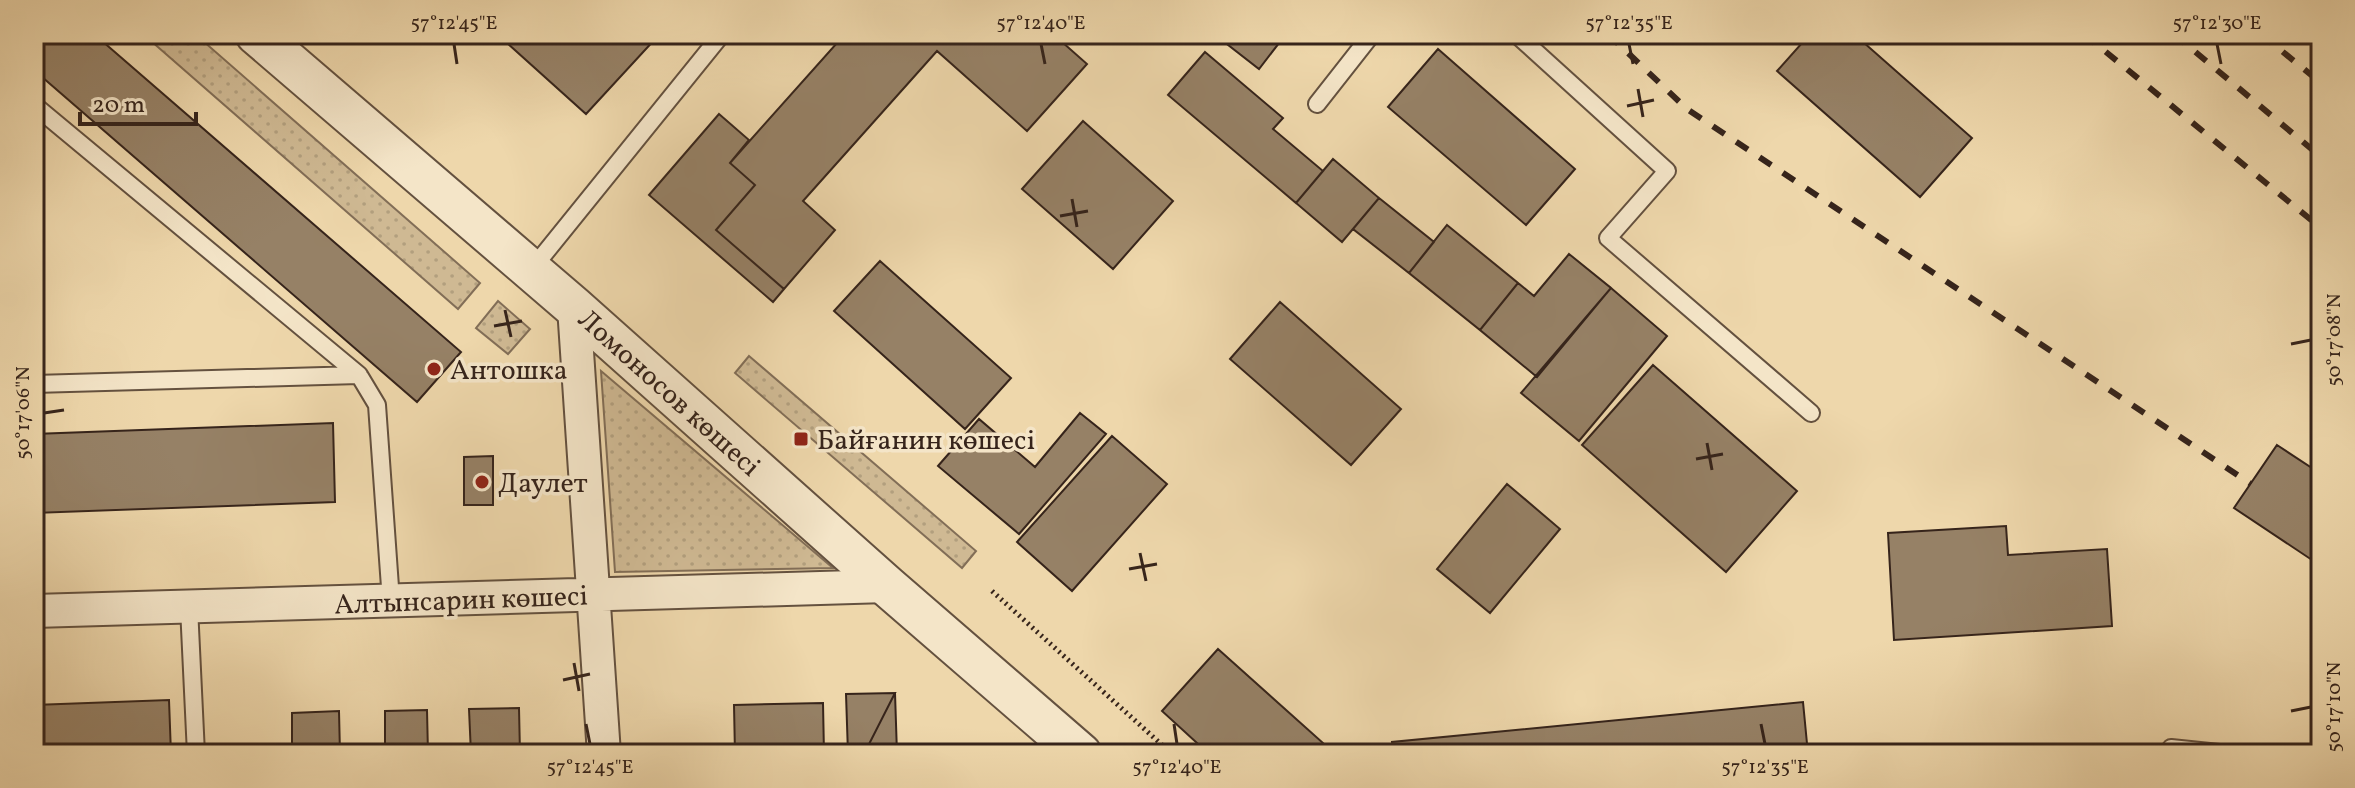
<svg xmlns="http://www.w3.org/2000/svg" width="2355" height="788" viewBox="0 0 2355 788" font-family="Vollkorn,serif">
  <defs>
    <pattern id="grass-dots" width="8" height="8" patternUnits="userSpaceOnUse" patternTransform="scale(2)"><rect width="8" height="8" fill="#cfb993"/><path d="M2 2h.1M6 6h.1" fill="none" stroke="#b29f7e" stroke-width="1.8" stroke-linecap="round"/></pattern>
  </defs>
  <rect width="100%" height="100%" fill="#eed7ab"/>
  <filter id="stains"><feTurbulence type="fractalNoise" baseFrequency=".0025" numOctaves="4"/><feColorMatrix values="0 0 0 0 .2 0 0 0 0 .09 0 0 0 0 .02 0 0 0 .5 -.17"/></filter>
  <radialGradient id="worn" r=".72"><stop offset=".6" stop-color="#630" stop-opacity="0"/><stop offset="1" stop-color="#630" stop-opacity=".3"/></radialGradient>
  <path fill="url(#grass-dots)" stroke="#826e57" stroke-width="2" d="M143 34H195L480 283 458 309Z
    M498 301 530 329 508 354 476 328Z
    M749 356 976 551 962 568 735 373Z
    M601 371 833 568 615 572Z"/>
  <path fill="#968166" stroke="#36241b" stroke-width="2" d="M34 34H94L461 352 417 402 34 70Z
    M497 34H654L657 37 586 114Z
    M845 34H1053L1087 64 1027 131 937 51 803 201 835 230 784 289 716 230 755 185 730 163Z
    M1214 34H1286L1259 69Z
    M1810 34H1854L1972 138 1920 197 1777 71Z
    M1438 49 1575 169 1526 225 1388 107Z
    M1205 52 1283 118 1273 129 1323 171 1296 203 1168 95Z
    M719 114 749 140 730 163 755 185 716 230 784 289 773 302 649 195Z
    M1083 121 1173 201 1113 269 1022 189Z
    M1333 159 1379 198 1342 242 1296 203Z
    M1379 198 1434 242 1409 273 1353 229Z
    M1447 225 1518 283 1480 330 1409 273Z
    M1569 254 1611 288 1537 377 1480 330 1518 283 1534 296Z
    M880 261 1011 378 965 429 834 311Z
    M1611 288 1667 336 1579 441 1521 393Z
    M1280 302 1401 409 1351 465 1230 359Z
    M1653 365 1797 491 1726 572 1582 445Z
    M1080 413 1106 434 1019 534 938 466 979 419 1035 467Z
    M333 423 335 502 34 513V434Z
    M1112 436 1167 484 1072 591 1017 542Z
    M2277 445 2321 474V566L2234 508Z
    M493 456V505H464V457Z
    M1507 484 1560 529 1490 613 1437 569Z
    M2006 526 2008 555 2107 549 2112 626 1894 640 1888 533Z
    M1218 649 1323 743 1313 754H1209L1162 711Z
    M895 693 897 754H864Z
    M895 693 864 754H848L846 694Z
    M169 700 171 754H34V705Z
    M1803 702 1808 754H1393L1392 742Z
    M823 703 824 754H735L734 705Z
    M519 708 520 754H471L469 709Z
    M427 710 428 754H385V711Z
    M339 711 340 754H292V713Z
    M1995 744 1996 754H1888Z"/>
  <g fill="none" stroke-linecap="round" stroke-linejoin="round">
    <g stroke="#64513f" stroke-width="20">
      <path id="service" d="M1516 34 1667 171 1608 238 1811 413
        M1317 104 1372 34
        M34 105 359 375 377 405 391 601
        M532 269 722 34
        M34 384 359 375
        M189 607 196 754
        M2171 748 2229 754"/>
    </g>
    <g stroke="#64513f" stroke-width="36">
      <path id="minor" d="M574 307 604 754
        M34 611 887 586"/>
    </g>
    <g stroke="#64513f" stroke-width="44">
      <path id="tertiary" d="M256 34 574 307 887 586 1081 754"/>
    </g>
    <path stroke="#36241b" stroke-width="5" stroke-dasharray="2 4" stroke-linecap="butt" d="M992 591 1172 754"/>
    <use href="#service" stroke="#f4e5c8" stroke-width="16"/>
    <use href="#minor" stroke="#f4e5c8" stroke-width="32"/>
    <use href="#tertiary" stroke="#f4e5c8" stroke-width="40"/>
    <path stroke="#36241b" stroke-width="6" stroke-dasharray="14 14" stroke-linecap="butt" d="M1608 34 1687 109 2251 484
      M2084 34 2321 228
      M2174 34 2321 157
      M2261 34 2321 83"/>
  </g>
  <path fill="none" stroke="#36241b" stroke-width="3" d="M454 44 457 64M1041 44 1045 64M1629 44 1633 64M2217 44 2221 64M1638 89 1643 117M1627 106 1654 100M1072 199 1077 227M1060 216 1088 211M505 310 511 337M494 326 522 321M2291 344 2311 340M44 413 64 410M1707 443 1712 470M1696 459 1723 454M1140 553 1146 581M1129 569 1157 564M574 663 579 691M563 680 590 674M2291 711 2311 707M586 724 590 744M1174 724 1177 744M1761 724 1765 744"/>
  <g fill="#8f2418" stroke="#f4e5c8" stroke-width="3">
    <circle cx="434" cy="369" r="8"/>
    <rect x="793" y="431" width="16" height="16" rx="4"/>
    <circle cx="482" cy="482" r="8"/>
  </g>
  <g text-anchor="middle" stroke-width="7" stroke-linejoin="round" paint-order="stroke">
    <g font-size="28" fill="#36241b" stroke="#f4e5c8" text-anchor="start">
      <text x="450" y="379">Антошка</text>
      <text x="817" y="449">Байғанин көшесі</text>
      <text x="498" y="492">Даулет</text>
    </g>
    <g font-size="28" fill="#36241b" stroke="#f4e5c8">
      <text transform="translate(670 392) rotate(42)" y="10">Ломоносов көшесі</text>
      <text transform="translate(461 599) rotate(-2)" y="10">Алтынсарин көшесі</text>
    </g>
  </g>
  <rect width="2355" height="788" fill="none" stroke="#eed7ab" stroke-width="88"/>
  <path d="M80 112v12h116v-12" fill="none" stroke="#36241b" stroke-width="4"/>
  <text x="92" y="112" font-size="24" fill="#36241b" stroke="#f4e5c8" stroke-width="6" paint-order="stroke">20 m</text>
  <rect x="44" y="44" width="2267" height="700" fill="none" stroke="#36241b" stroke-width="3"/>
  <g font-size="20" text-anchor="middle" fill="#36241b">
    <text x="454" y="29">57°12'45"E</text>
    <text x="1041" y="29">57°12'40"E</text>
    <text x="1629" y="29">57°12'35"E</text>
    <text x="2217" y="29">57°12'30"E</text>
    <text transform="translate(2333 340) rotate(-90)" y="7">50°17'08"N</text>
    <text transform="translate(22 413) rotate(-90)" y="7">50°17'06"N</text>
    <text transform="translate(2333 707) rotate(-90)" y="7">50°17'10"N</text>
    <text x="590" y="773">57°12'45"E</text>
    <text x="1177" y="773">57°12'40"E</text>
    <text x="1765" y="773">57°12'35"E</text>
  </g>
  <rect width="100%" height="100%" filter="url(#stains)"/>
  <rect width="100%" height="100%" fill="url(#worn)"/>
</svg>
